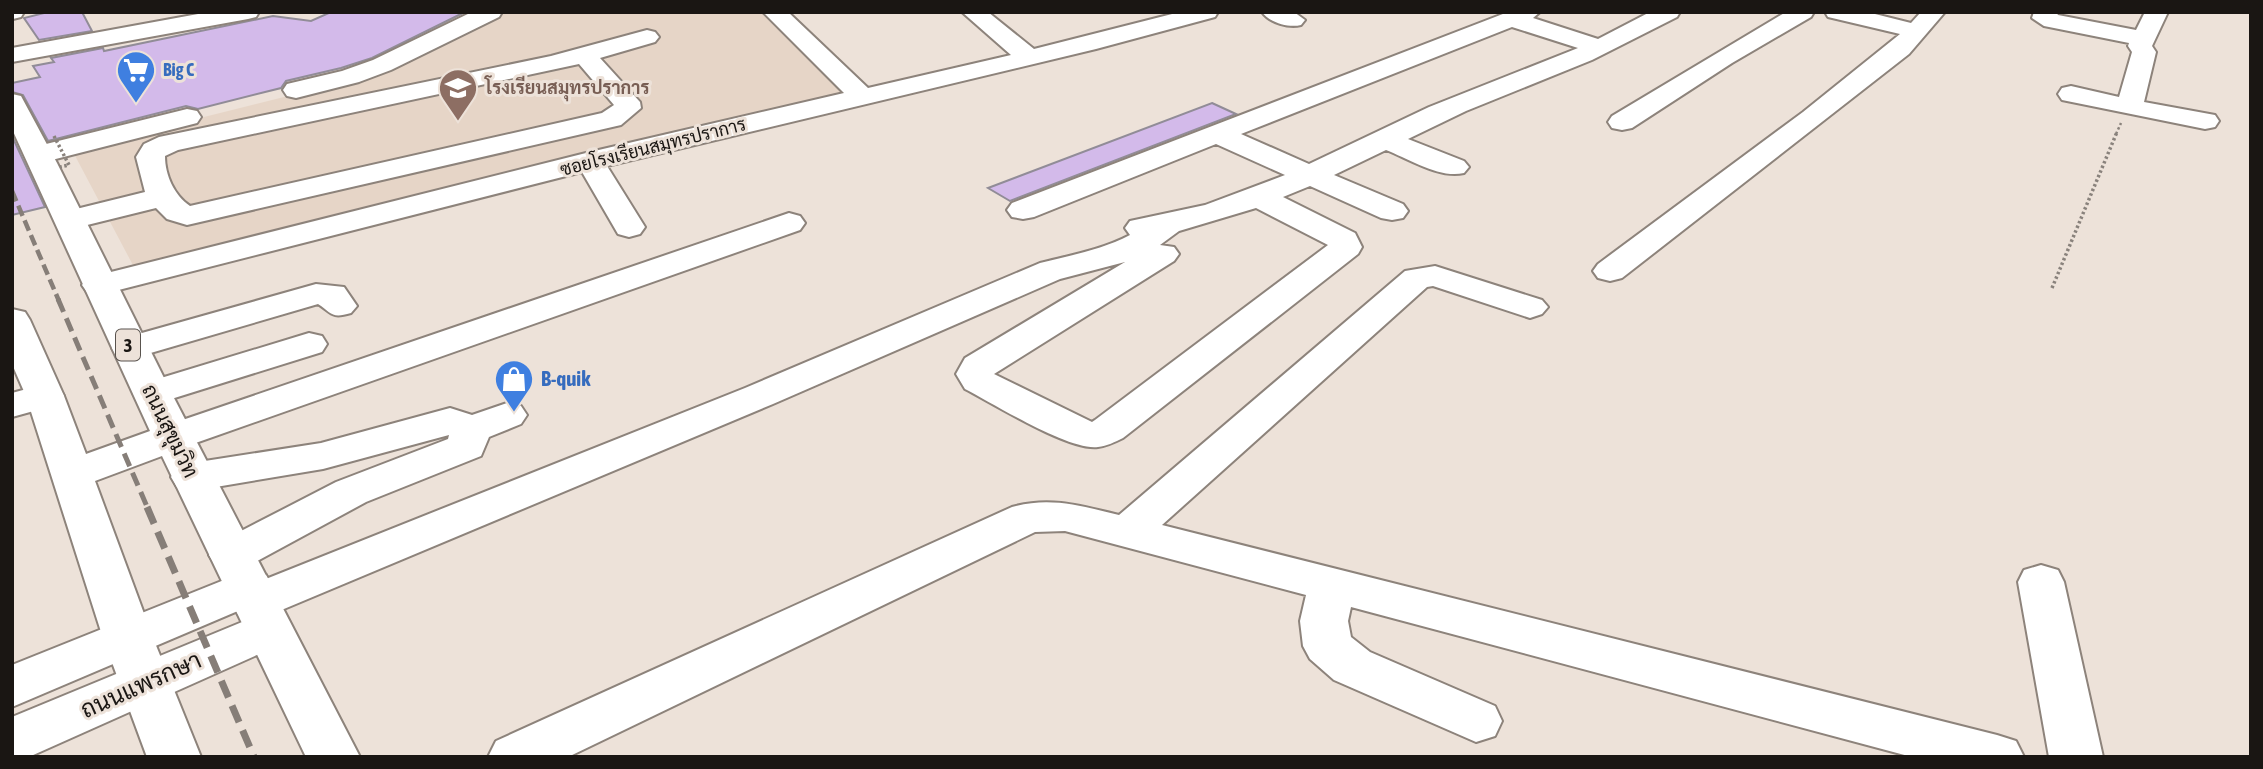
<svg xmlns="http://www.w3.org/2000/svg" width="2263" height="769" viewBox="0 0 2263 769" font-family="'Asap Condensed',Sarabun,sans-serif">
  <rect width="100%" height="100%" fill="#ede2d9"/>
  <path fill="#e6d5c7" d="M503 12H760L846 95 135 269 72 150 356 79 394 65Z"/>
  <path fill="#d3baea" stroke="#918c97" stroke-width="2" d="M48 12H82L92 31 39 40 24 18Z
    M331 12H465L372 58 341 68 286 81 281 88 198 109 186 106 48 141 23 95 12 92V83L40 77 33 66 54 62 51 58 103 48 104 51 273 16 311 21Z
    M1212 103 1236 114 1010 201 988 188Z
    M12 136 45 207 12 215Z"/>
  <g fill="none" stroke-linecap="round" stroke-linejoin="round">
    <g stroke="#8d837b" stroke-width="4">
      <path id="minor" d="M12 12H24L21 17 13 19Z
        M209 12H259L256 17 248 19 12 62V48Z
        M472 12H502L499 17 391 70 359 82 296 98 287 96 283 90 287 84 342 71 373 60Z
        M763 12H788L868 88 1011 55 962 12H988L1034 49 1180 12H1218L1215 17 1096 49 607 166 645 227 640 234 629 237 618 234 582 172 99 295 87 292 82 285 87 278 590 152 844 93Z
        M1262 12H1294L1305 20 1301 25C1289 28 1270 23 1262 12Z
        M1508 12H1540L1533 18 1598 39 1650 12H1680L1677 17 1592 60 1466 111 1408 139 1464 161 1469 167 1464 173C1440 179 1409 159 1386 150L1334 175 1403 204 1408 211 1403 218 1392 220 1381 218 1310 186 1283 197 1355 233 1362 247 1358 254 1123 438C1115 442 1107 446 1098 447 1069 451 994 404 965 389L956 374 965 358 1125 262 1060 279 773 404 272 614 255 619 238 614 231 602 238 590 745 388 1040 263C1072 255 1101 250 1130 235L1125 228 1130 221 1205 205 1285 175 1216 144 1034 217 1023 219 1012 217 1007 210 1012 203ZM1512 27 1578 48 1429 107 1309 164 1241 134ZM1256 208 1328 245 1095 420 1092 422 994 374 1174 261 1179 254 1174 247 1160 245 1179 231Z
        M1786 12H1814L1811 17 1732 63 1632 128 1622 130 1612 128 1608 122 1612 116Z
        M1825 12H1867L1911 23 1921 12H1945L1909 54 1622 278 1610 281 1598 278 1593 271 1598 264 1803 112 1900 34 1828 17Z
        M2034 12H2056L2058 15 2136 30 2145 12H2168L2152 46 2156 52 2144 102 2215 115 2219 121 2215 127 2205 129 2062 100 2058 94 2062 88 2071 86 2119 97 2132 52 2128 46 2129 43 2044 26 2032 18Z
        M647 30 655 32 659 37 655 42 600 58 640 102 641 108 621 125 187 225 167 219 156 208 71 229 60 227 55 220 60 213 145 192 136 157 144 144 159 137 551 56ZM579 64 614 105 602 113 190 206C174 195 165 175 165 156L178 150Z
        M187 109 197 111 201 117 197 123 40 163 30 160 26 154 30 148Z
        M789 213 800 216 805 223 800 230 187 446 173 450 159 446 153 437 159 428Z
        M1435 266 1542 300 1548 307 1542 314 1530 318 1433 286 1427 287 1162 525 1997 735 2016 741 2024 757H1912L1351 607 1348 621 1351 637 1370 652 1495 706 1502 721 1495 736 1476 742 1334 680 1310 659 1303 646 1300 621 1306 595 1065 531 1035 532 568 757H488L496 741 1012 507C1050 496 1082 506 1119 515L1405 271Z
        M316 284 344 287 357 306 351 313C331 319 332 313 318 304L130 359 117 356 112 348 117 340Z
        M309 333 322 336 327 344 322 352 152 405 138 401 133 393 138 385Z
        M45 384 59 388 64 396 59 404 12 417V393Z
        M507 403 521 406 527 415 521 424 489 437 481 456 366 502 248 566 232 571 216 566 209 555 216 544 336 482 448 439 449 435 323 469 192 491 177 487 171 477 177 467 192 463 321 443 450 408 472 415Z
        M2041 565 2058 570 2064 582 2103 757H2049L2018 582 2024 570Z"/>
    </g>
    <g stroke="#8d837b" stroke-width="4">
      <path id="major" d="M249 570 266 575 273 587 266 599 12 707V665Z
        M269 611 286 616 293 629 286 642 31 756 12 757V717Z"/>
    </g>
    <g stroke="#8d837b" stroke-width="4">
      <path id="highway" d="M12 94 21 96 57 163 174 398 360 757H306L162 456 95 481 153 638 201 757H147L103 638 26 396 12 364V309L25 312 30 320 64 396 86 454 150 431 12 129Z"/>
    </g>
    <path stroke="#89827c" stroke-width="2.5" stroke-dasharray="2.5 2.5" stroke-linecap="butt" d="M2116 134 2121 123"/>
    <path stroke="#89827c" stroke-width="3.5" stroke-dasharray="2.5 2.5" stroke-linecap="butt" d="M2052 288 2117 132"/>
    <use href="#minor" fill="#fff" fill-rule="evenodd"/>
    <use href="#major" fill="#fff" fill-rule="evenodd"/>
    <use href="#highway" fill="#fff" fill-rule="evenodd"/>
    <path stroke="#867e78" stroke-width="4.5" stroke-dasharray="11 5" stroke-linecap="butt" d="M12 191 59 301"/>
    <path stroke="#867e78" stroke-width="5" stroke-dasharray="14 7" stroke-linecap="butt" d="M58 299 148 509"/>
    <path stroke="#867e78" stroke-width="7" stroke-dasharray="18 9" stroke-linecap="butt" d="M147 507 254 757"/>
    <path stroke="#89827c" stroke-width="3.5" stroke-dasharray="2.5 2.5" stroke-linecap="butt" d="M54 136 69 165 60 167"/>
  </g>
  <defs>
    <g id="supermarket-pin" transform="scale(2.0125)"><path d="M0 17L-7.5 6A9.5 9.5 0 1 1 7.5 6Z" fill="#3f7fe0" stroke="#ede2d9"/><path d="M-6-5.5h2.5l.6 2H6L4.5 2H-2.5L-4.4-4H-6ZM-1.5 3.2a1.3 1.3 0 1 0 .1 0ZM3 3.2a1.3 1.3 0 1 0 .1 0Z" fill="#fff"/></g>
    <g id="school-pin" transform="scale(2.0125)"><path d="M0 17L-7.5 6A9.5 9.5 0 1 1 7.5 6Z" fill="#8d6e63" stroke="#ede2d9"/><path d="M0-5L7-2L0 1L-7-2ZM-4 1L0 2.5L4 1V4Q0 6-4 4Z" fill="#fff"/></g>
    <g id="shop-pin" transform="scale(2.0125)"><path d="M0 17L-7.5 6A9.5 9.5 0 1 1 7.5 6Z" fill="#3f7fe0" stroke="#ede2d9"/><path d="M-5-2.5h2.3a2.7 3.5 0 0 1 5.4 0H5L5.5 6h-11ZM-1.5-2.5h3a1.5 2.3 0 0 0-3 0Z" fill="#fff"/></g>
  </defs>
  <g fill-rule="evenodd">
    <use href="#supermarket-pin" x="136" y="70"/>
    <use href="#school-pin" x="458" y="88"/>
    <use href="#shop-pin" x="514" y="379"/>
  </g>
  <g text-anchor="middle" stroke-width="6" stroke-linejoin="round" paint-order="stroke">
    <g font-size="18" font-weight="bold" fill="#366cbe" stroke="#ede2d9" text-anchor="start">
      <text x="163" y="76">Big C</text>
    </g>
    <g font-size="18" font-weight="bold" fill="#785e54" stroke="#ede2d9" text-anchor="start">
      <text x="485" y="94">โรงเรียนสมุทรปราการ</text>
    </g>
    <g font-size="18" fill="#1a1613" stroke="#ede2d9">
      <text transform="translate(653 147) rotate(-14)" y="6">ซอยโรงเรียนสมุทรปราการ</text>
    </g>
    <rect fill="#ede2d9" stroke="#59534e" stroke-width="2" x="116" y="329.5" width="24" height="31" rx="5"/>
    <g font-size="19" font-weight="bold" fill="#1a1613">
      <text x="128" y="352">3</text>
    </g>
    <g font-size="21" font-weight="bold" fill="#366cbe" stroke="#ede2d9" text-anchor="start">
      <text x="541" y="386">B-quik</text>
    </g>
    <g font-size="21" fill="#1a1613" stroke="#ede2d9">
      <text transform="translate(170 431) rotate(64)" y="7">ถนนสุขุมวิท</text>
    </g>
    <g font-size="24" fill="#1a1613" stroke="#ede2d9">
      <text transform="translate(141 685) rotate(-24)" y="8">ถนนแพรกษา</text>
    </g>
  </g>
  <rect width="2263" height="769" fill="none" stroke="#1a1613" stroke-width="28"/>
</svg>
